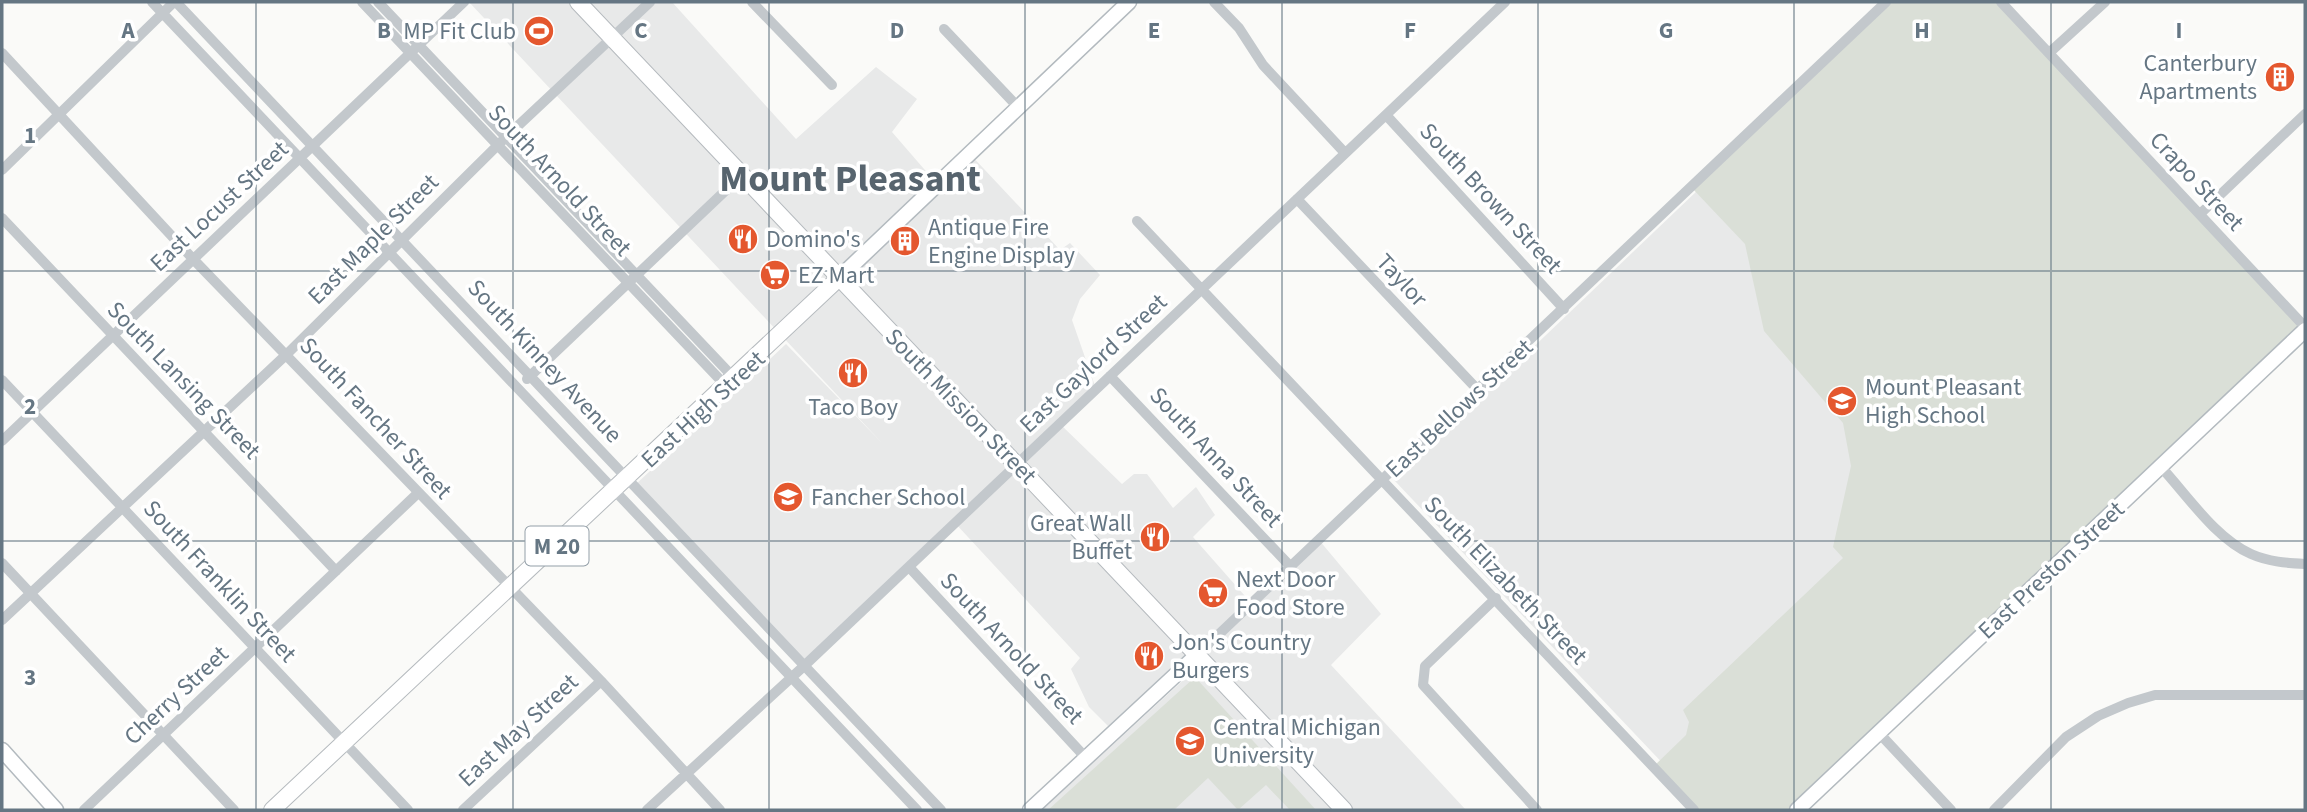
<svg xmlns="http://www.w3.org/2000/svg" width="2307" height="812" viewBox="0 0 2307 812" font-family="'Source Sans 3',sans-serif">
  <rect width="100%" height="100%" fill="#fafaf8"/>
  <path fill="#e8e9e9" d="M469 2H672L796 139 876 67 917 99 892 132 937 184 969 153 1060 250 1070 243 1100 275 1080 299 1072 320 1096 389 1060 424 1122 484 1134 474H1147L1173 508 1196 487 1215 515 1193 537 1252 604 1319 540 1381 614 1331 665 1466 810H1042L1191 673 1196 672 1190 665 1114 732 1089 707 1071 669 1080 658 955 523 804 666 634 486 786 344 882 443Z
    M1895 2 2290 322 1707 810 1394 480Z"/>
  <path fill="#dadfd7" d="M1886 2H2002L2305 327 1797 810H1694L1653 767 1686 735 1689 722 1683 710 1843 558 1833 547 1851 466 1843 423 1764 331 1745 244 1691 187Z
    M1195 677 1316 810H1290L1266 785 1238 810 1208 778 1174 810H1048Z"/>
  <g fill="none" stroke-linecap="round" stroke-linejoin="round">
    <g stroke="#b3babf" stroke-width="17">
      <path id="secondary" d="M839 278 1129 2
        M2 750 56 810
        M1030 810 1196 656
        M1797 810 2305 330"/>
    </g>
    <g stroke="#b5babe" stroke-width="18">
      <path id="primary" d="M578 2 1344 810
        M272 810 839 278"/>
    </g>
    <path stroke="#c3c8cc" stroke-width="10" d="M152 2 917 810
      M176 2 941 810
      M362 2 727 387
      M378 2 735 379
      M752 2 832 85
      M1214 2 1239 28 1263 65 1345 153
      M2001 2 2305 327
      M944 29 1017 106
      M2 53 194 260 601 681 720 810
      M2049 53 2105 2
      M1386 115 1564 309
      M2 170 174 2
      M1297 199 1477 389
      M2200 214 2305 114
      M2 218 336 571
      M1137 221 1694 810
      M1110 376 1291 567
      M527 379 743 174
      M2 380 408 810
      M2 441 464 2
      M2161 467C2187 495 2215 538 2251 554 2269 562 2287 563 2305 564
      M2 563 234 810
      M909 567 1086 758
      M1496 598 1425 666 1423 685 1537 810
      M2 620 287 354 506 137 650 2
      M1196 656 1886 2
      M1879 733 1951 810
      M84 810 418 493
      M463 810 601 681
      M647 810 804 666 1505 2
      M1994 810 2066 737 2098 716 2128 703 2155 695H2305"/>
    <use href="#secondary" stroke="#fff" stroke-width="14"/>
    <use href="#primary" stroke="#fff" stroke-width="16"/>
  </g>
  <path fill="none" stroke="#657683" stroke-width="2" stroke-opacity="0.55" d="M256 2V810M513 2V810M769 2V810M1025 2V810M1282 2V810M1538 2V810M1794 2V810M2051 2V810M2 271H2305M2 541H2305"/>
  <defs>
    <g id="stadium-disc" transform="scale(1.575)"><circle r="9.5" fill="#e4572e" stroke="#fff"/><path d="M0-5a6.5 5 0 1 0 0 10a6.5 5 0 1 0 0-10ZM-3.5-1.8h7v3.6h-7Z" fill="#fff"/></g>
    <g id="building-disc" transform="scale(1.575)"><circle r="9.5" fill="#e4572e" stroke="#fff"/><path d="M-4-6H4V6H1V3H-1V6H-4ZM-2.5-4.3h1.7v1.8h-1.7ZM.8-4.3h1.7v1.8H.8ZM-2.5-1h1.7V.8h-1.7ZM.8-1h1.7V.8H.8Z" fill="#fff"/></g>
    <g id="restaurant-disc" transform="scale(1.575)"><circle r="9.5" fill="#e4572e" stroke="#fff"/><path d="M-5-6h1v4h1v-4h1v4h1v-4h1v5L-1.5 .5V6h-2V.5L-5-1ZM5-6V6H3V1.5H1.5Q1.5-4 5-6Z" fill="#fff"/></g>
    <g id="supermarket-disc" transform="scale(1.575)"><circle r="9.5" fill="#e4572e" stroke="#fff"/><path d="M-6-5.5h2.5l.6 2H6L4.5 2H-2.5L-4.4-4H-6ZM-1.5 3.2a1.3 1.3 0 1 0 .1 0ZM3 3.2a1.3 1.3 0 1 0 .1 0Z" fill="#fff"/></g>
    <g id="school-disc" transform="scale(1.575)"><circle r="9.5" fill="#e4572e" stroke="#fff"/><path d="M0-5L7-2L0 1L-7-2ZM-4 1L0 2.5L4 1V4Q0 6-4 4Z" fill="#fff"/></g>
    <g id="university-disc" transform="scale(1.575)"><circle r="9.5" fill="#e4572e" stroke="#fff"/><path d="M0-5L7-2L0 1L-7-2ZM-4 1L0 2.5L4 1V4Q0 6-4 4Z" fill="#fff"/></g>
  </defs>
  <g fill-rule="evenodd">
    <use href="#stadium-disc" x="539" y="31"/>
    <use href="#building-disc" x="2280" y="77"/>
    <use href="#restaurant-disc" x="743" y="239"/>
    <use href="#building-disc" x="905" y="241"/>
    <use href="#supermarket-disc" x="775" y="275"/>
    <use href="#restaurant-disc" x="853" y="373"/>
    <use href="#school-disc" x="1842" y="401"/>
    <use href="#school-disc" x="788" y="497"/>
    <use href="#restaurant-disc" x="1155" y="537"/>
    <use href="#supermarket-disc" x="1213" y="593"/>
    <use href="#restaurant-disc" x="1149" y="656"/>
    <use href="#university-disc" x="1190" y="741"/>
  </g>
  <g text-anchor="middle" stroke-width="7" stroke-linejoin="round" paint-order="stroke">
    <rect fill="#fff" stroke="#939fa8" stroke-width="2" x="525.5" y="526.5" width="63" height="39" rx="5"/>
    <g font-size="23" font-weight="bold" fill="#657683">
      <text x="557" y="554">M 20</text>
    </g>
    <g font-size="24" fill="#657683" stroke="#fff" text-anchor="start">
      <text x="516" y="39" text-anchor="end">MP Fit Club</text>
      <text x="2257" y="71" text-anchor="end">Canterbury<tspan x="2257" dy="28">Apartments</tspan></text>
      <text x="928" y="235">Antique Fire<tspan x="928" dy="28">Engine Display</tspan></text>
      <text x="766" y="247">Domino's</text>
      <text x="798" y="283">EZ Mart</text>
      <text x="1865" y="395">Mount Pleasant<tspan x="1865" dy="28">High School</tspan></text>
      <text x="853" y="415" text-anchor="middle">Taco Boy</text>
      <text x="811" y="505">Fancher School</text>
      <text x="1132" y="531" text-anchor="end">Great Wall<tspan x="1132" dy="28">Buffet</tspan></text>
      <text x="1236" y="587">Next Door<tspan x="1236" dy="28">Food Store</tspan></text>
      <text x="1172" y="650">Jon's Country<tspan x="1172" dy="28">Burgers</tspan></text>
      <text x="1213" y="735">Central Michigan<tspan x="1213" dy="28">University</tspan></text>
    </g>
    <g font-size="24" fill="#657683" stroke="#fff">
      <text transform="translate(560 180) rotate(47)" y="8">South Arnold Street</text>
      <text transform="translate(2197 181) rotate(47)" y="8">Crapo Street</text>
      <text transform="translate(1491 198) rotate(47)" y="8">South Brown Street</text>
      <text transform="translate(219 206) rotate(-43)" y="8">East Locust Street</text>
      <text transform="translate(373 239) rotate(-45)" y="8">East Maple Street</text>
      <text transform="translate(1402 280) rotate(47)" y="8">Taylor</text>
      <text transform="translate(545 361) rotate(47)" y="8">South Kinney Avenue</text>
      <text transform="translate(1093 363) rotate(-43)" y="8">East Gaylord Street</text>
      <text transform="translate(184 380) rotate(46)" y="8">South Lansing Street</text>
      <text transform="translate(961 406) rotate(46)" y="8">South Mission Street</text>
      <text transform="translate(1459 408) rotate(-43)" y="8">East Bellows Street</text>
      <text transform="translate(703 409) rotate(-43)" y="8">East High Street</text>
      <text transform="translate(376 418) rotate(47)" y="8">South Fancher Street</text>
      <text transform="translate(1216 457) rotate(47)" y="8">South Anna Street</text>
      <text transform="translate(2051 570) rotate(-43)" y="8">East Preston Street</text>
      <text transform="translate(1506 580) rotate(46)" y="8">South Elizabeth Street</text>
      <text transform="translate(220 581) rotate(47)" y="8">South Franklin Street</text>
      <text transform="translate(1012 648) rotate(47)" y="8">South Arnold Street</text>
      <text transform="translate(176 695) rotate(-43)" y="8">Cherry Street</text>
      <text transform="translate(518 730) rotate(-43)" y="8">East May Street</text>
    </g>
    <g font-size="38" font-weight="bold" fill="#57646e" stroke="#fff">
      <text x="850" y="191">Mount Pleasant</text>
    </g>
  </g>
  <g font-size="23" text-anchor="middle" font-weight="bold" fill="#657683" stroke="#fff" stroke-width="7" stroke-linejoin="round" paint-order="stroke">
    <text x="128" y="38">A</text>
    <text x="384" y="38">B</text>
    <text x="641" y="38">C</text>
    <text x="897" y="38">D</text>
    <text x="1154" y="38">E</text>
    <text x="1410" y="38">F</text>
    <text x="1666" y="38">G</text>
    <text x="1922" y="38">H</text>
    <text x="2179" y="38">I</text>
    <text x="30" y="143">1</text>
    <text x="30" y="414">2</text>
    <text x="30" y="685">3</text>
  </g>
  <rect width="2307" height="812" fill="none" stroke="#657683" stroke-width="7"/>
</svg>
